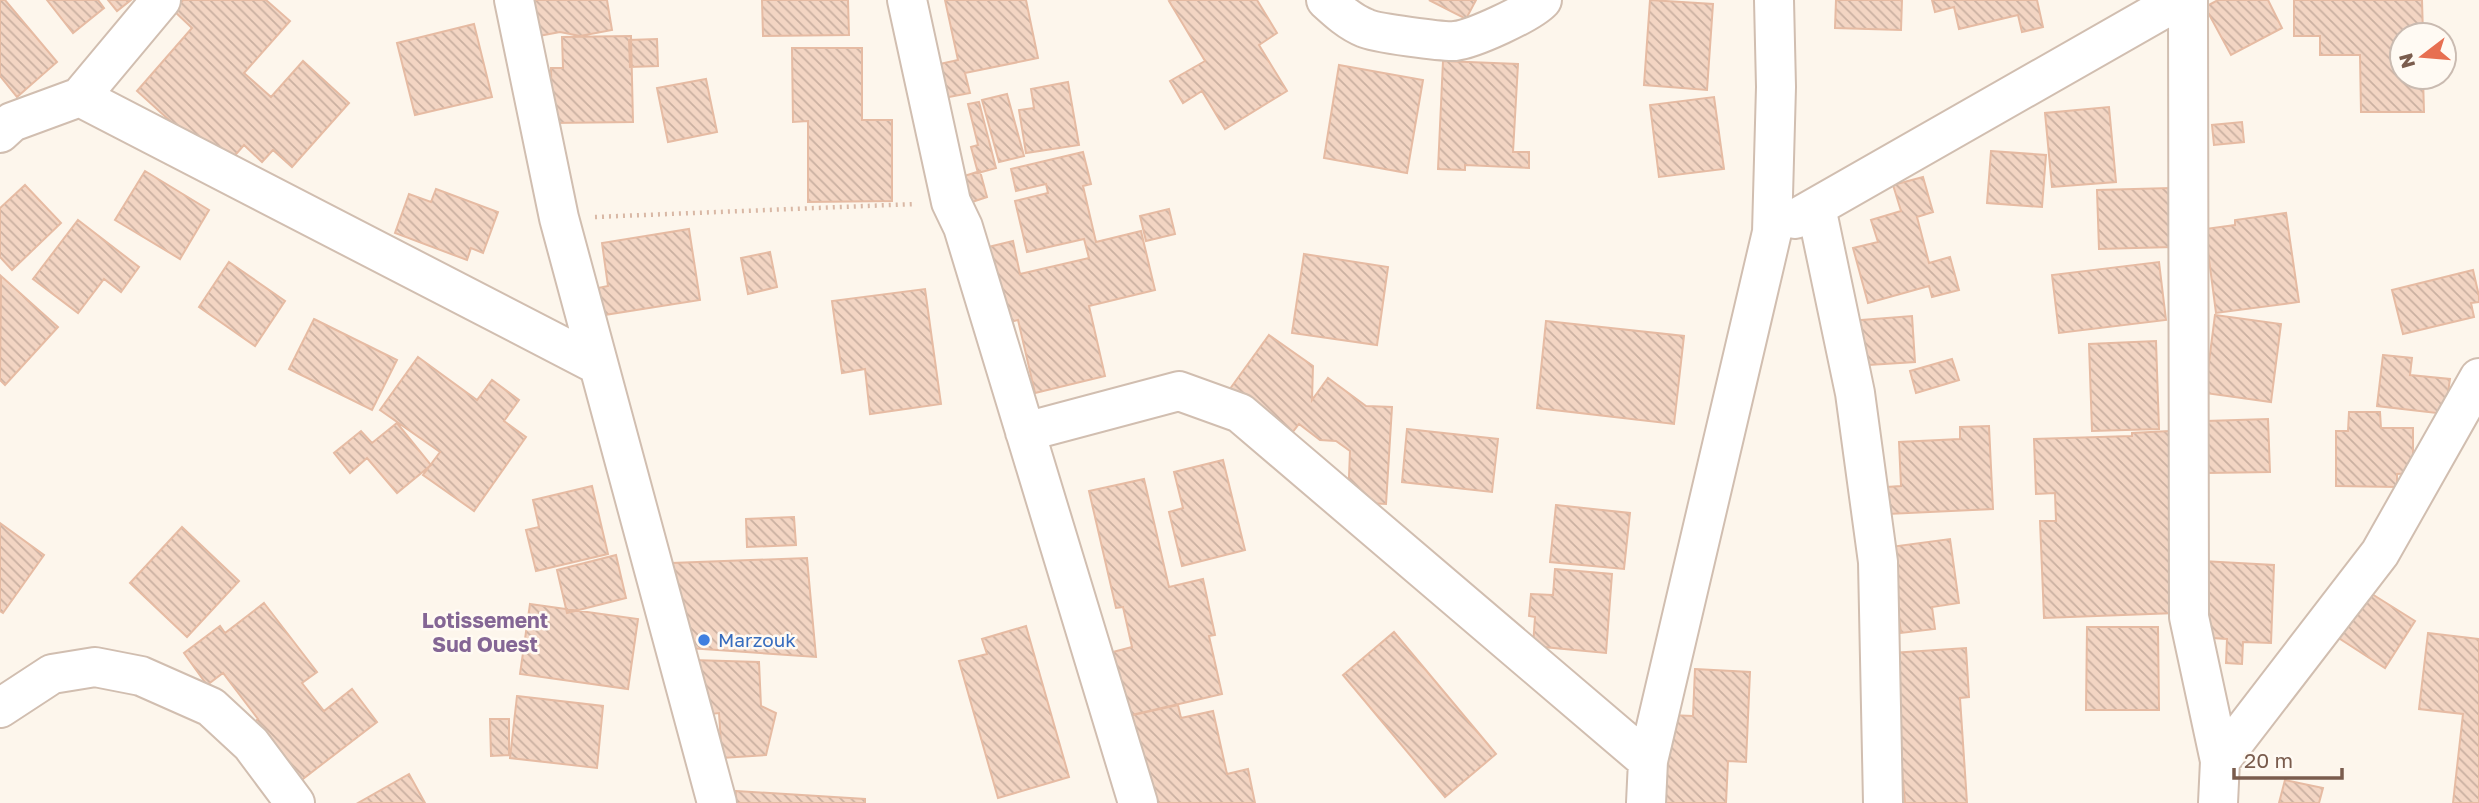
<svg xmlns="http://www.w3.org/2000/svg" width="2479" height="803" viewBox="0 0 2479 803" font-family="'Golos Text',sans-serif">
  <defs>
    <pattern id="building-back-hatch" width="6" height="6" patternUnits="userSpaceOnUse" patternTransform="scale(1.75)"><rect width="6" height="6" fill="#f3d5c3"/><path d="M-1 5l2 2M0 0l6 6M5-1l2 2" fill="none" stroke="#cab0a1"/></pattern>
  </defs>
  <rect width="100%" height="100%" fill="#fdf6ec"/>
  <path fill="url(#building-back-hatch)" stroke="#e6bba3" stroke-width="2" d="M0 0H5L57 62 17 97 0 76Z
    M47 0H98L104 8 73 33Z
    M108 0H131L117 11Z
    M183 0H266L290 21 244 73 271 97 303 61 349 103 292 167 273 150 262 162 244 145 223 169 137 91 192 28 174 11Z
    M521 0H607L612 30 580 36 560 32 528 38Z
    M762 0H848L849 35 763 36Z
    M945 0H1026L1038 58 965 73 970 93 933 100 926 67 958 60Z
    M1172 0H1257L1277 33 1259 45 1287 91 1225 129 1202 91 1183 103 1170 81 1205 61 1169 1Z
    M1429 0H1476L1466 19Z
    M1650 0 1713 4 1707 90 1644 85Z
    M1836 0H1902L1901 30 1835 28Z
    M1932 0H2037L2043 27 2022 32 2018 15 1959 29 1954 7 1935 12Z
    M2218 0H2268L2282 28 2231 55 2205 7Z
    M2294 0H2422L2423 35H2402V77H2423L2424 112H2361L2360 55H2320V36H2294Z
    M474 24 492 97 415 115 397 43Z
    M631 36 633 122 552 123 551 68H563L562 37Z
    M657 39 658 66 630 67 629 40Z
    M792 48H862V120H892V201L808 202V121L793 122Z
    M1443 61 1518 64 1513 152H1529V168L1465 165V170L1438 169Z
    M1339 65 1423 80 1407 173 1324 158Z
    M706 79 717 132 668 142 657 88Z
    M1068 82 1079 145 1026 153 1019 110 1034 108 1031 89Z
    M1007 94 1024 156 999 162 982 100Z
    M1714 97 1724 169 1659 177 1650 105Z
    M979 102 996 168 978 173 971 147 978 145 968 104Z
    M2109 107 2116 182 2052 187 2045 113Z
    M2242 122 2244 142 2214 145 2212 125Z
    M1991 151 2046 155 2042 207 1987 203Z
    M1083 152 1091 184 1083 186 1096 242 1141 231 1155 290 1089 306 1105 376 1035 393 1018 320 998 325 980 249 1013 241 1020 274 1089 258 1084 239 1027 252 1015 201 1048 193 1046 184 1016 191 1011 169Z
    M145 171 209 210 180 259 115 220Z
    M980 171 987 197 963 205 955 179Z
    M1923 177 1933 212 1917 217 1929 263 1950 257 1959 290 1932 297 1929 286 1868 303 1853 248 1878 242 1871 220 1901 211 1893 185Z
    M25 185 61 223 12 270 0 257V208Z
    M2171 188 2173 247 2099 249 2097 190Z
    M436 189 498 212 483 253 471 248 467 260 395 233 409 194 431 202Z
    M1169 209 1175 234 1146 241 1140 216Z
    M2286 213 2299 302 2216 313 2205 229 2235 225V220Z
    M78 220 139 267 121 292 104 279 78 313 33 279Z
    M689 229 700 300 598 316 593 289 608 286 602 243Z
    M770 252 777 287 748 294 741 258Z
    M1304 254 1388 267 1377 345 1292 333Z
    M229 262 285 301 255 346 199 307Z
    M2159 262 2166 320 2059 333 2052 275Z
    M2473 270 2479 296V302L2471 303 2474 317 2403 334 2392 290Z
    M1 276 58 327 5 385 0 380Z
    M925 289 941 404 870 414 865 369 842 373 832 301Z
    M2215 315 2281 324 2271 402 2205 393Z
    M1912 316 1915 362 1853 366 1849 321Z
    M314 319 397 360 372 410 289 369Z
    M1546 321 1684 336 1674 424 1537 408Z
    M1269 335 1313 366 1312 400 1328 378 1366 406 1392 407 1386 504 1348 502 1350 451 1336 441 1320 440 1299 424 1288 438 1227 393Z
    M2156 341 2159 429 2092 431 2089 344Z
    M2383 355 2412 358 2410 375 2450 379 2445 414 2377 406Z
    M418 357 477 400 492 380 519 400 504 421 526 437 474 511 423 475 440 452 380 410Z
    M1952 359 1959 380 1916 393 1910 371Z
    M2349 412H2380L2381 428H2413V473L2397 474V487L2336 486V431H2348Z
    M2268 419 2270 472 2207 473 2206 421Z
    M397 423 431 465 397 493 367 458 350 473 334 453 361 431 372 443Z
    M1989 426 1993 509 1888 514 1887 487 1901 486 1899 442 1960 439V427Z
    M1407 429 1498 439 1492 492 1402 482Z
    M2169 431 2176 613 2044 618 2040 521H2056L2055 493 2036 494 2034 439 2132 436V433Z
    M1223 460 1245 550 1182 566 1169 512 1183 508 1174 472Z
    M1144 479 1169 587 1203 579 1215 635 1209 636 1222 694 1123 717 1109 653 1132 647 1123 607 1116 608 1089 491Z
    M592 486 608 554 536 571 526 530 539 527 533 500Z
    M1556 505 1630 513 1624 569 1550 562Z
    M794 517 796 545 747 547 746 519Z
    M0 523 44 555 3 613 0 611Z
    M182 527 239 581 187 637 130 583Z
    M1950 539 1959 603 1932 607 1935 629 1901 633 1890 547Z
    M616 555 626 598 567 613 557 570Z
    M807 558 816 657 689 648 672 563Z
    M2202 561 2274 565 2271 643 2243 642 2242 664 2226 663 2227 639 2198 637Z
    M1555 569 1612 574 1606 653 1533 646 1535 617 1529 616 1531 594 1553 595Z
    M2364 589 2415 621 2385 668 2334 635Z
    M264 603 317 672 302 683 324 711 352 689 377 722 295 785 250 726 258 719 223 673 207 685 184 653 220 626 225 633Z
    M530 604 638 619 628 689 520 674Z
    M1026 626 1069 777 998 798 959 661 987 654 982 639Z
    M2087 627H2158L2159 710H2086Z
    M1394 632 1496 754 1445 797 1343 675Z
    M2428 633 2479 639V803H2453L2463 714 2419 709Z
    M1966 648 1969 697 1960 698 1967 803H1905L1892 653Z
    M692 660 759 662 761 706 776 713 766 755 722 758 719 713 703 715Z
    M1695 669 1750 672 1746 762 1728 761 1726 803H1665L1670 715 1693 716Z
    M517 696 603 706 597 768 510 758Z
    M1178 705 1181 718 1213 711 1227 774 1248 769 1255 803H1143L1124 717Z
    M490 719H509V755L491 756Z
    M409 774 425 803H358Z
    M2285 780 2323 788 2319 803H2279Z
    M736 791 865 799V803H735Z"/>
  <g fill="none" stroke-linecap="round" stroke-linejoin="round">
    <g stroke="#d1beb0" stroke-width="42">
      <path id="street" d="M514 0 559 218 717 803
        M907 0 951 202 963 227 1138 803
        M1326 0C1338 11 1350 22 1365 28 1375 33 1444 42 1455 41 1473 39 1530 13 1542 0
        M2188 0 2189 617 2220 761 2218 803
        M80 97 598 365
        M0 133 12 122 80 97 161 0
        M1816 207 1855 393 1878 562 1883 803
        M1795 219 2179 0
        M1025 432 1179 391 1240 413 1648 761
        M0 708 52 674 95 667 141 676 211 707 251 744 295 803
        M2220 761 2380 553 2479 378
        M1646 803 1648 761 1772 232 1776 87 1774 0"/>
    </g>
    <path stroke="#d9b8a5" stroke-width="4.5" stroke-dasharray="2 5" stroke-linecap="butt" d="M595 217 915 204"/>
    <use href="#street" stroke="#fff" stroke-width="38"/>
  </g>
  <circle fill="#3f7fe0" stroke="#fffaf3" stroke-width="2.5" cx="704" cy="640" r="7"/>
  <g text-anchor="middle" stroke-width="5" stroke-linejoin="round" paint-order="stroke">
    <g font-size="19" fill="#366cbe" stroke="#fffaf3" text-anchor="start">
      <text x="718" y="647">Marzouk</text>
    </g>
    <g font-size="21" font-weight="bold" fill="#846695" stroke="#fffaf3">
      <text x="485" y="628">Lotissement<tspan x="485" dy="24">Sud Ouest</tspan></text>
    </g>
  </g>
  <g transform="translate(2423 56) rotate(254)"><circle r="33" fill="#fffaf3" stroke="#cabbb1" stroke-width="2"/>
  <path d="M0-5L12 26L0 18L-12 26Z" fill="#e76f51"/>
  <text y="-10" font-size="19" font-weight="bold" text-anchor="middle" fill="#7a5c4d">N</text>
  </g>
  <path d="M2234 768v10h108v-10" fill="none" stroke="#7a5c4d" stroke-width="3.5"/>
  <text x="2244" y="768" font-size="21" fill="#7a5c4d" stroke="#fffaf3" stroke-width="5" paint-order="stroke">20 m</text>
</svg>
